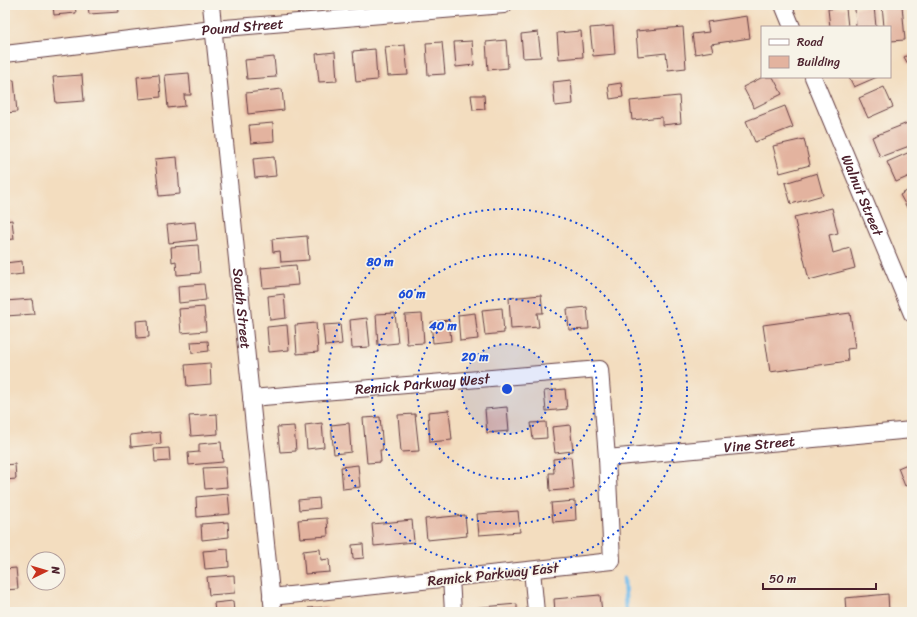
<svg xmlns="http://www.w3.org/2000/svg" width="917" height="617" viewBox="0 0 917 617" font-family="Sriracha,sans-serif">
  <rect width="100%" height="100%" fill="#f7f3e8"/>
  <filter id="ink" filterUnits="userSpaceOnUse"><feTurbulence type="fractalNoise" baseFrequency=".025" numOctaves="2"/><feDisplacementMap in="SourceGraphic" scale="8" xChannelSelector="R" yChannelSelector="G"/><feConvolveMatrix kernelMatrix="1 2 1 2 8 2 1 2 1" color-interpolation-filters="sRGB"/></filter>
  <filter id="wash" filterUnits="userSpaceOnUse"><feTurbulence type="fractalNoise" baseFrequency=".012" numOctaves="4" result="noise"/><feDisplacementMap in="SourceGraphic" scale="16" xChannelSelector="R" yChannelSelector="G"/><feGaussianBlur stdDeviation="0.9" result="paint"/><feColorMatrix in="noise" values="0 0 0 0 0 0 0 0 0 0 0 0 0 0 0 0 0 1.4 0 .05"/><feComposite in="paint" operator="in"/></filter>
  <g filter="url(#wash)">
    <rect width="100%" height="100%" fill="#f3ddbf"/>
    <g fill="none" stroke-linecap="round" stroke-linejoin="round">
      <path stroke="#73bceb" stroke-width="4.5" d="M624 578 626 612"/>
    </g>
    <g id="blocks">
      <path fill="#e3b39f" d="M53 5H75L76 13 54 15Z
        M88 5H118L119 12 89 14Z
        M139 5H154V6L139 7Z
        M882 5H902L905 40 890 41V27H884Z
        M874 6 876 27H856L855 8Z
        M846 8 848 27H830L828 9Z
        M747 16 750 38 711 44 713 51 695 54 692 34 709 32 707 22Z
        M613 26 615 54 593 56 590 28Z
        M683 27 686 68 668 70 666 53 638 56 636 31Z
        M581 31 583 57 559 59 557 33Z
        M538 32 541 57 523 58 521 34Z
        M506 40 508 68 488 70 486 42Z
        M472 41 474 65 456 67 454 42Z
        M442 42 445 74 428 75 426 43Z
        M405 45 408 75 388 76 385 47Z
        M375 49 377 80 356 82 353 51Z
        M335 52 337 81 319 82 316 54Z
        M912 53V62L908 64 904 57Z
        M274 57 276 77 247 79 245 60Z
        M189 73 191 95H184L185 106 168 108 165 75Z
        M82 75 84 101 56 103 53 77Z
        M159 75 161 97 139 99 137 77Z
        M763 77H773L782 94 754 108 743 87Z
        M849 77H877L854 87Z
        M14 80 17 112 5 113V81Z
        M571 80 573 104 555 106 553 82Z
        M621 83 623 97 610 99 608 85Z
        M884 87 893 107 868 118 859 98Z
        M282 89 284 110 248 114 246 93Z
        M471 95H484L485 109 473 110Z
        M679 96 681 123 662 125V117L632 120 630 101Z
        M785 106 793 127 755 142 746 121Z
        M910 122 912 127V145L880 157 872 137Z
        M273 123 274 141 251 143 249 125Z
        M804 139 810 165 780 173 773 146Z
        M912 151V175L896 182 887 162Z
        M177 157 180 194 159 196 155 159Z
        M274 157 276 176 255 178 253 159Z
        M817 173 823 195 791 204 785 183Z
        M912 188V214L911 215 900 195Z
        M832 208 838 233 829 235 833 253 850 248 855 268 809 280 794 217Z
        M12 220 14 239 5 240V221Z
        M195 222 197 240 169 243 167 225Z
        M307 236 309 260 281 262 280 251 273 252 272 239Z
        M198 245 200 273 177 275 176 261 172 262 171 247Z
        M22 261 23 274 5 276V263Z
        M296 265 298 285 263 288 261 268Z
        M204 284 206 300 179 303 178 286Z
        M284 294 286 318 270 320 268 296Z
        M541 295 543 313H537L539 327 511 329 509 298Z
        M32 299 34 314 6 316 5 301Z
        M204 307 206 331 181 333 179 309Z
        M587 307 589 329 569 330 567 309Z
        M502 308 504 333 485 335 482 310Z
        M395 313 398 343 378 345 376 314Z
        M475 313 478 339 460 341 458 315Z
        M850 313 855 348 847 349 848 361 770 372 763 325Z
        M422 314 424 343 407 344 405 315Z
        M367 318 370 347 352 348 350 320Z
        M148 320 149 337 137 338 136 321Z
        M449 320 451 341 433 343 431 322Z
        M316 323 318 352 297 354 295 325Z
        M340 324 342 344 325 346 323 325Z
        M287 325 289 350 269 352 267 327Z
        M208 341 209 351 192 353 191 342Z
        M210 363 211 384 187 386 185 365Z
        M565 389 567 409 546 411 544 391Z
        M507 407 509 431 487 433 485 409Z
        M449 410 452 440 430 442 428 412Z
        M217 414 218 434 191 436 189 416Z
        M415 414 419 451 401 452 398 415Z
        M380 417 383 450H380L381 462 367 463 363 418Z
        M546 422 547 438 533 439 531 423Z
        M322 423 324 447 307 449 305 425Z
        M349 423 351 452 334 454 331 425Z
        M570 425 573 451 555 453 552 427Z
        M294 426 296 451 280 452 277 427Z
        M160 432 161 444 131 447 130 435Z
        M221 442 223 462 189 465 188 453 199 452V444Z
        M169 448 170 461 155 462 154 449Z
        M571 457 574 489 550 491 549 473H554L553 459Z
        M912 462V483L905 486 898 468Z
        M15 464 16 479 5 480V465Z
        M358 465 360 487 343 489 341 467Z
        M225 467 227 487 205 489 203 468Z
        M228 494 230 514 197 517 196 497Z
        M319 498 320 508 299 510 298 500Z
        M575 501 576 520 553 522 551 503Z
        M518 511 520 532 479 535 477 514Z
        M465 515 467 536 427 540 425 519Z
        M327 518 328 536 300 538 298 520Z
        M412 520 414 542 374 546 372 524Z
        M228 522 229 537 202 540 201 524Z
        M363 544 364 558 353 559 352 545Z
        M228 549 229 567 205 569 203 551Z
        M320 549 321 560 329 559 330 572 305 574 303 551Z
        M16 568 18 589 5 590V569Z
        M234 575 235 593 209 595 207 577Z
        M888 594 889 612H846L845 598Z
        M600 595 602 612H555L554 599Z
        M233 601 234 612H215L214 603Z
        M517 604V612H472V608Z
        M327 607V612H309L308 608Z"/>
    </g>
  </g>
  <g filter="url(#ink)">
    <use href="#blocks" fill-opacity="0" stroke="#633c41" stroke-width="1"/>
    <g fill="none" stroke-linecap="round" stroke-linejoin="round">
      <g stroke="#633c41" stroke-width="18">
        <g id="minor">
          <path id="s1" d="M211 5 273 612"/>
          <path d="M783 5 792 27"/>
          <path id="s2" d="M5 54 213 29 504 5"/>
          <path id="s3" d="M813 77 912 314"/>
          <path id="s4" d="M251 398 600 369 607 458 612 561 271 597"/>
          <path id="s5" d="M607 458 912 430"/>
          <path d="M532 570 536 612"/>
          <path d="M451 578 453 612"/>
        </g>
      </g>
      <use href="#minor" stroke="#fff" stroke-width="16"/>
    </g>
  </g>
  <circle cx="507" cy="389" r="45" fill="#1d4ed8" fill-opacity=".12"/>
  <g fill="none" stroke="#1d4ed8" stroke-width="2" stroke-dasharray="2 4">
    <circle cx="507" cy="389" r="45"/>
    <circle cx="507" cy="389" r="90"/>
    <circle cx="507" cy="389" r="135"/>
    <circle cx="507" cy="389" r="180"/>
  </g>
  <g text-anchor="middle" stroke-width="3.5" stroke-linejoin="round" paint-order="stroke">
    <g font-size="14" fill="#4a1f2b" stroke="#f7f3e8">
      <text dy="5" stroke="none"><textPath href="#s2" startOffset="239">Pound Street</textPath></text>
      <text dy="5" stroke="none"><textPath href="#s3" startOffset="128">Walnut Street</textPath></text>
      <text dy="5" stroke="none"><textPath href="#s1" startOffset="305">South Street</textPath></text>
      <text dy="5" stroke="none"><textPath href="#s4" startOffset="172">Remick Parkway West</textPath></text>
      <text dy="5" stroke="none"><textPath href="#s5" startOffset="153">Vine Street</textPath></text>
      <text transform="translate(493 574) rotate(-6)" y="5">Remick Parkway East</text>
    </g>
  </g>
  <circle cx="507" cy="389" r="6" fill="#1d4ed8" stroke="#f7f3e8" stroke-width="2"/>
  <g font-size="12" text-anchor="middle" font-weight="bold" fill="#1d4ed8" stroke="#f7f3e8" stroke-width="3.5" stroke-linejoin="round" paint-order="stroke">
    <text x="380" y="266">80 m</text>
    <text x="412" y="298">60 m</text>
    <text x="443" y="330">40 m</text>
    <text x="475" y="361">20 m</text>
  </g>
  <rect width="917" height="617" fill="none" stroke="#f7f3e8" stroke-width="20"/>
  <rect x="761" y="26" width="130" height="52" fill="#f7f3e8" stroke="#b29e9c"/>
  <rect x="769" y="39" width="20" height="6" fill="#ffffff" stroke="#b29e9c"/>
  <text x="797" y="46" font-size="12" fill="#4a1f2b">Road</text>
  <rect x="769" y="56" width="20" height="12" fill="#e3b39f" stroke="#b29e9c"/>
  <text x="797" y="66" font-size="12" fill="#4a1f2b">Building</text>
  <g transform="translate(46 571) rotate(85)"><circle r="19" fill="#f7f3e8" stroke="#b29e9c"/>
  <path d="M0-3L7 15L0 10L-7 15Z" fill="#c8321e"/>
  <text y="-6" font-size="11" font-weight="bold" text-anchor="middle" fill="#4a1f2b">N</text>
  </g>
  <path d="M763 583v6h113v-6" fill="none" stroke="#4a1f2b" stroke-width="2"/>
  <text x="769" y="583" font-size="12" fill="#4a1f2b" stroke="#f7f3e8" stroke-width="3" paint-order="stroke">50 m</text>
</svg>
